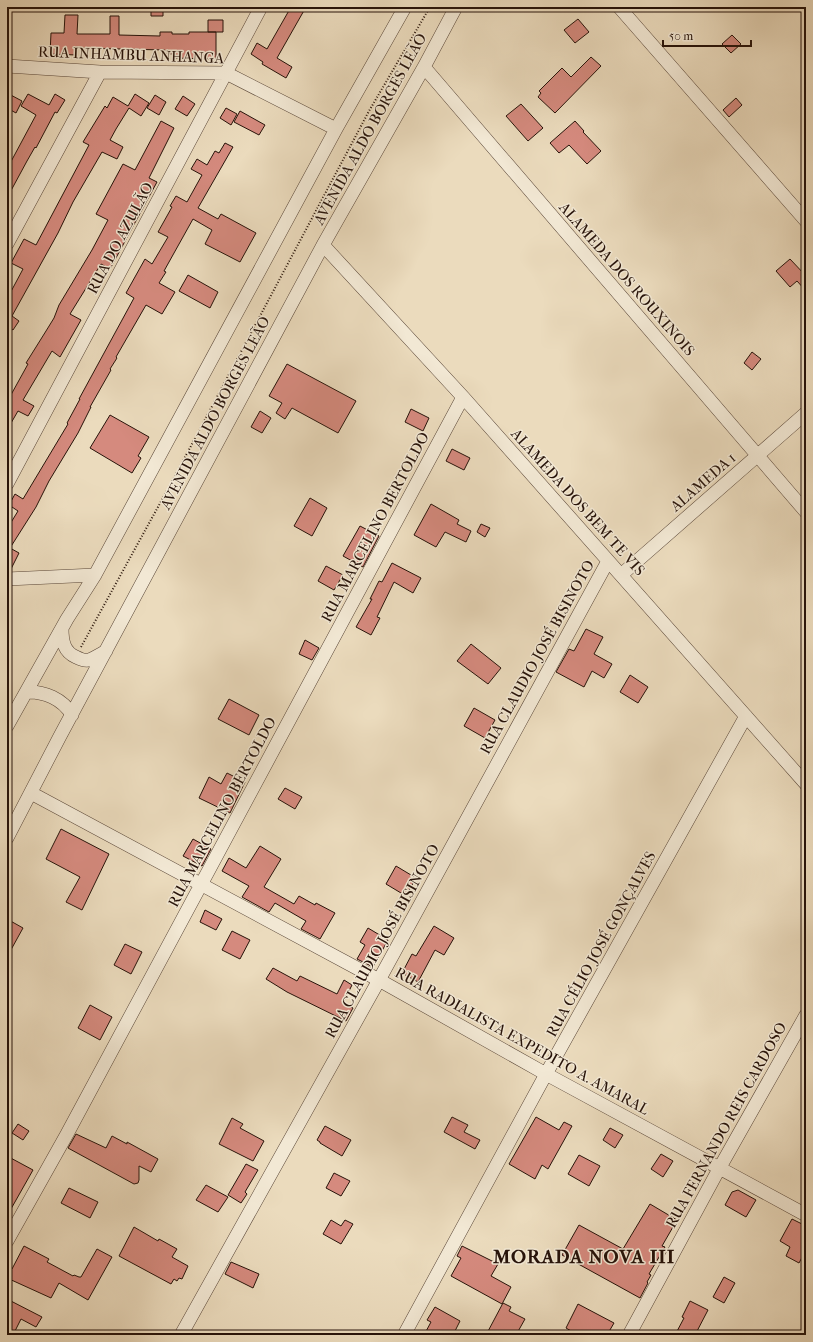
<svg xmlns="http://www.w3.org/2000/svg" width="813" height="1342" viewBox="0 0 813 1342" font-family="'IM FELL French Canon',serif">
  <rect width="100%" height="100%" fill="#ebdbbd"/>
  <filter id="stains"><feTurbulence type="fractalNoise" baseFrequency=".005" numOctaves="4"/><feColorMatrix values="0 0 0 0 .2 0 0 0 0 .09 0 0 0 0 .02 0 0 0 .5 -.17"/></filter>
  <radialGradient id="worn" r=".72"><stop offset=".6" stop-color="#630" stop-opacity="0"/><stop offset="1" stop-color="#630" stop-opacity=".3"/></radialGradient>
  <path fill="#d58a7e" stroke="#27130a" d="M151 7H163V16H151Z
    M291 7H306L277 58 292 67 286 78 262 64 263 62 251 54 257 43 267 49Z
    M65 15H78L77 34H110V16H119V35L160 36V32H172V34H189V32H216V59L174 58V54H165V50L77 48V55L50 54 51 33H64Z
    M578 19 589 32 575 43 564 30Z
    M208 20H223V32H208Z
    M732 35 741 44 731 53 722 44Z
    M591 57 601 66 555 113 538 97 541 93 539 91 562 68 571 77Z
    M7 93 22 101 16 113 7 108Z
    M28 94 49 105 55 94 65 100 57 113 55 112 36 148 35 147 27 161 7 198V169L36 115 21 106Z
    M135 94 149 103 141 116 129 108 116 129 110 140 123 147 117 159 102 152 73 202 58 233 12 316 19 321 13 330 7 326V299L23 269 11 263 24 239 36 245 89 145 83 142 105 106 107 108 113 97 128 106Z
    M155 95 166 102 159 115 147 108Z
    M183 96 195 104 187 116 175 109Z
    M736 98 742 105 729 117 723 110Z
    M521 104 543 128 528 141 506 116Z
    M226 108 237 114 231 125 220 118Z
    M240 111 265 125 259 135 234 122Z
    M161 121 174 128 149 178 157 182 110 269 101 264 70 314 81 320 60 357 52 351 23 400 34 406 28 416 18 411 7 430V402L28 364 26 363 46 331 54 318 59 305 92 250 108 220 96 214 123 164 135 170Z
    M575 121 584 131 583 132 601 151 587 164 569 145 559 153 550 143Z
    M225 143 233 147 198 208 218 219 221 214 256 233 240 262 205 244 212 230 193 219 164 271 166 272 159 283 175 292 162 314 146 305 116 357 117 358 110 369 111 370 90 407H91L78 433 49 481 36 507 10 548 19 553 10 571H7V529L18 511 9 505 15 494 23 499 68 424 67 423 80 399H79L134 298 126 293 145 259 152 264 168 237 158 232 172 207 170 206 176 196 187 202 202 175 191 169 197 159 207 165 215 151 219 153Z
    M790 259 806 276V291L797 281 790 287 776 271Z
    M188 275 218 292 210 308 179 291Z
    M752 352 761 359 752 370 744 363Z
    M287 364 356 401 338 433 292 408 285 419 276 413 282 403 269 396Z
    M411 409 429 418 423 431 405 422Z
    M260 411 271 418 262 433 251 427Z
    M110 415 149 437 138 456 141 458 132 473 90 448Z
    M452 449 470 458 464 470 446 461Z
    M310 498 327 508 312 536 294 526Z
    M431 504 459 520 457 524 471 531 466 542 445 532 436 547 414 535Z
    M481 524 490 528 485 537 477 532Z
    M360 526 379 536 363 567 343 556Z
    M392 563 421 578 413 593 394 582 377 617 380 618 371 635 356 627 372 599H370L379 581 382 582Z
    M326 566 343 575 334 590 318 581Z
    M586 629 603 637 594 654 612 664 604 678 592 671 584 687 556 672 569 649 574 651Z
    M305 640 319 648 312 660 299 654Z
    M471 644 501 668 488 684 457 661Z
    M630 675 648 687 638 703 620 692Z
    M229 699 259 715 249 735 218 719Z
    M474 708 495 720 485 738 464 726Z
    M227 773 245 782 230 813 199 798 209 777 221 784Z
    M285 788 302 797 295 809 278 799Z
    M61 829 109 854 82 910 66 902 80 877 46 859Z
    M193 839 211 849 202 866 183 856Z
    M260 846 281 859 264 887 294 904 299 896 315 905 316 903 335 913 320 939 301 929 306 921 275 903 269 912 242 897 249 886 222 871 229 858 246 868Z
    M396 866 416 878 406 896 386 884Z
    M205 910 222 919 216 930 200 922Z
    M7 919 23 928 7 957Z
    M434 926 454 938 444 955 435 950 418 982 402 973 412 954 416 956Z
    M368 928 388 940 373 967 357 959 365 945 360 942Z
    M232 931 250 940 240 959 222 950Z
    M125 944 142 952 131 974 114 965Z
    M273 968 297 981 300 976 337 994 344 980 352 985 343 1003 353 1008 346 1021 287 992 266 979Z
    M90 1005 112 1017 100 1040 78 1028Z
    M452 1117 468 1125 464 1132 480 1140 475 1149 444 1132Z
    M536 1117 559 1130 564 1122 572 1126 548 1169 542 1165 535 1179 509 1164Z
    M232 1118 243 1124 240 1128 264 1141 253 1161 219 1144Z
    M18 1124 29 1131 23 1140 12 1133Z
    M325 1126 351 1140 342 1156 320 1143V1142L317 1140Z
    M610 1128 623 1135 615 1148 603 1140Z
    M76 1134 106 1148 112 1136 127 1144V1142L158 1159 151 1172 139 1166V1180L138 1183 134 1184 68 1148Z
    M661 1154 673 1161 663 1177 651 1169Z
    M579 1155 600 1166 589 1186 568 1174Z
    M7 1156 33 1170 7 1216Z
    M246 1164 258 1170 245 1192 247 1194 241 1203 228 1195Z
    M334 1173 350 1181 341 1196 326 1188Z
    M206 1185 228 1197 218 1212 196 1200Z
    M69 1188 98 1202 90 1218 61 1203Z
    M738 1190 756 1200 746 1217 725 1205 732 1192Z
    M650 1204 677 1220 662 1246 665 1247 649 1274 651 1275 647 1282 648 1283 640 1298 562 1255 579 1225 623 1249Z
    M792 1219 806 1226V1250L799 1263 786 1256 790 1247 780 1241Z
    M331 1220 341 1226 345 1220 353 1224 341 1244 323 1234Z
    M134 1227 158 1241 159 1239 177 1249 172 1257 188 1266 182 1279 179 1278 177 1281 174 1279 171 1284 119 1256Z
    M24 1246 49 1259 47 1262 73 1276 74 1275 79 1277H81L97 1249 112 1257 88 1300 59 1283 51 1298 7 1278V1267L12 1269Z
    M462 1246 498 1264 491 1276 511 1287 502 1304 451 1276 461 1258 457 1256Z
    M231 1262 259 1274 253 1288 225 1274Z
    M724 1277 735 1283 724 1303 713 1297Z
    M7 1299 42 1317 36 1327 21 1319 13 1335H7Z
    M690 1301 708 1310 695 1335H675L684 1318 682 1317Z
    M503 1303 511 1307 509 1311 525 1319 516 1335H486Z
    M578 1304 614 1323 607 1335H578L566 1328Z
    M435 1307 460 1321 453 1335H424L431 1322 427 1320Z"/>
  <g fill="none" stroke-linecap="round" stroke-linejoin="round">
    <g stroke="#584537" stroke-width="14">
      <path id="minor" d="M619 7 806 221
        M7 66 100 72 226 73 336 129
        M424 67 806 512
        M7 244 100 72
        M323 245 463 397 806 784
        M7 484 261 7
        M621 575 806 413
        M7 579 95 575
        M62 629C62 641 64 652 76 657 80 659 85 661 89 660 94 658 101 654 106 651
        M26 692C44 691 63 699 72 715
        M7 726 67 619 95 575 336 129 405 7
        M31 793 379 980 546 1074 806 1215
        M7 838 59 738 323 245 424 67 456 7
        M7 1241 67 1134 463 397
        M181 1335 379 980 608 561
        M404 1335 546 1074 746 716
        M629 1335 719 1169 806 1015"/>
    </g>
    <path stroke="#27130a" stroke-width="2" stroke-dasharray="1 2" stroke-linecap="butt" d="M81 647 175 476 369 111 430 7"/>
    <use href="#minor" stroke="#f2e8d4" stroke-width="13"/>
  </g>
  <g text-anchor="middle" stroke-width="3" stroke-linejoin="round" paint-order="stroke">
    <g font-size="15" fill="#27130a" stroke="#f2e8d4">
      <text transform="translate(131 55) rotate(2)" y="5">RUA INHAMBU ANHANGA</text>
      <text transform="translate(370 129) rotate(-61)" y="5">AVENIDA ALDO BORGES LEÃO</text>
      <text transform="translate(120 238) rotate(-62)" y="5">RUA DO AZULÃO</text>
      <text transform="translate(627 279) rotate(49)" y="5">ALAMEDA DOS ROUXINOIS</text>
      <text transform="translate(215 413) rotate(-62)" y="5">AVENIDA ALDO BORGES LEÃO</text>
      <text transform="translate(703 482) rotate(-41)" y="5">ALAMEDA 1</text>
      <text transform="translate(578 502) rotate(48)" y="5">ALAMEDA DOS BEM TE VIS</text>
      <text transform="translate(375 527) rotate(-62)" y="5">RUA MARCELINO BERTOLDO</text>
      <text transform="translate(537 657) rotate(-61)" y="5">RUA CLAUDIO JOSÉ BISINOTO</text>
      <text transform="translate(222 812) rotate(-62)" y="5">RUA MARCELINO BERTOLDO</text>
      <text transform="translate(382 941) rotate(-61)" y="5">RUA CLAUDIO JOSÉ BISINOTO</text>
      <text transform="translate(601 944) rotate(-61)" y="5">RUA CÉLIO JOSÉ GONÇALVES</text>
      <text transform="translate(522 1041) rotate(29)" y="5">RUA RADIALISTA EXPEDITO A. AMARAL</text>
      <text transform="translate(726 1125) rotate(-61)" y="5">RUA FERNANDO REIS CARDOSO</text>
    </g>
    <g font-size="19" font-weight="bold" letter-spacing="1" fill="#27130a" stroke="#f2e8d4">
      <text x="584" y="1263">MORADA NOVA III</text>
    </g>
  </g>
  <rect width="813" height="1342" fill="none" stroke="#ebdbbd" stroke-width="24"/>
  <rect x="8" y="8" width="797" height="1326" fill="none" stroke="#27130a" stroke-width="2"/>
  <rect x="12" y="12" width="789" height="1318" fill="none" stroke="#27130a"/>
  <path d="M663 40v6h88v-6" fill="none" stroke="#27130a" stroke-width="2"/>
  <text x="669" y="40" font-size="12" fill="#27130a" stroke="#f2e8d4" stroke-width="3" paint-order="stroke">50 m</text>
  <rect width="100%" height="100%" filter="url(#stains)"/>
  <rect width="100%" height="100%" fill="url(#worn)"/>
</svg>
